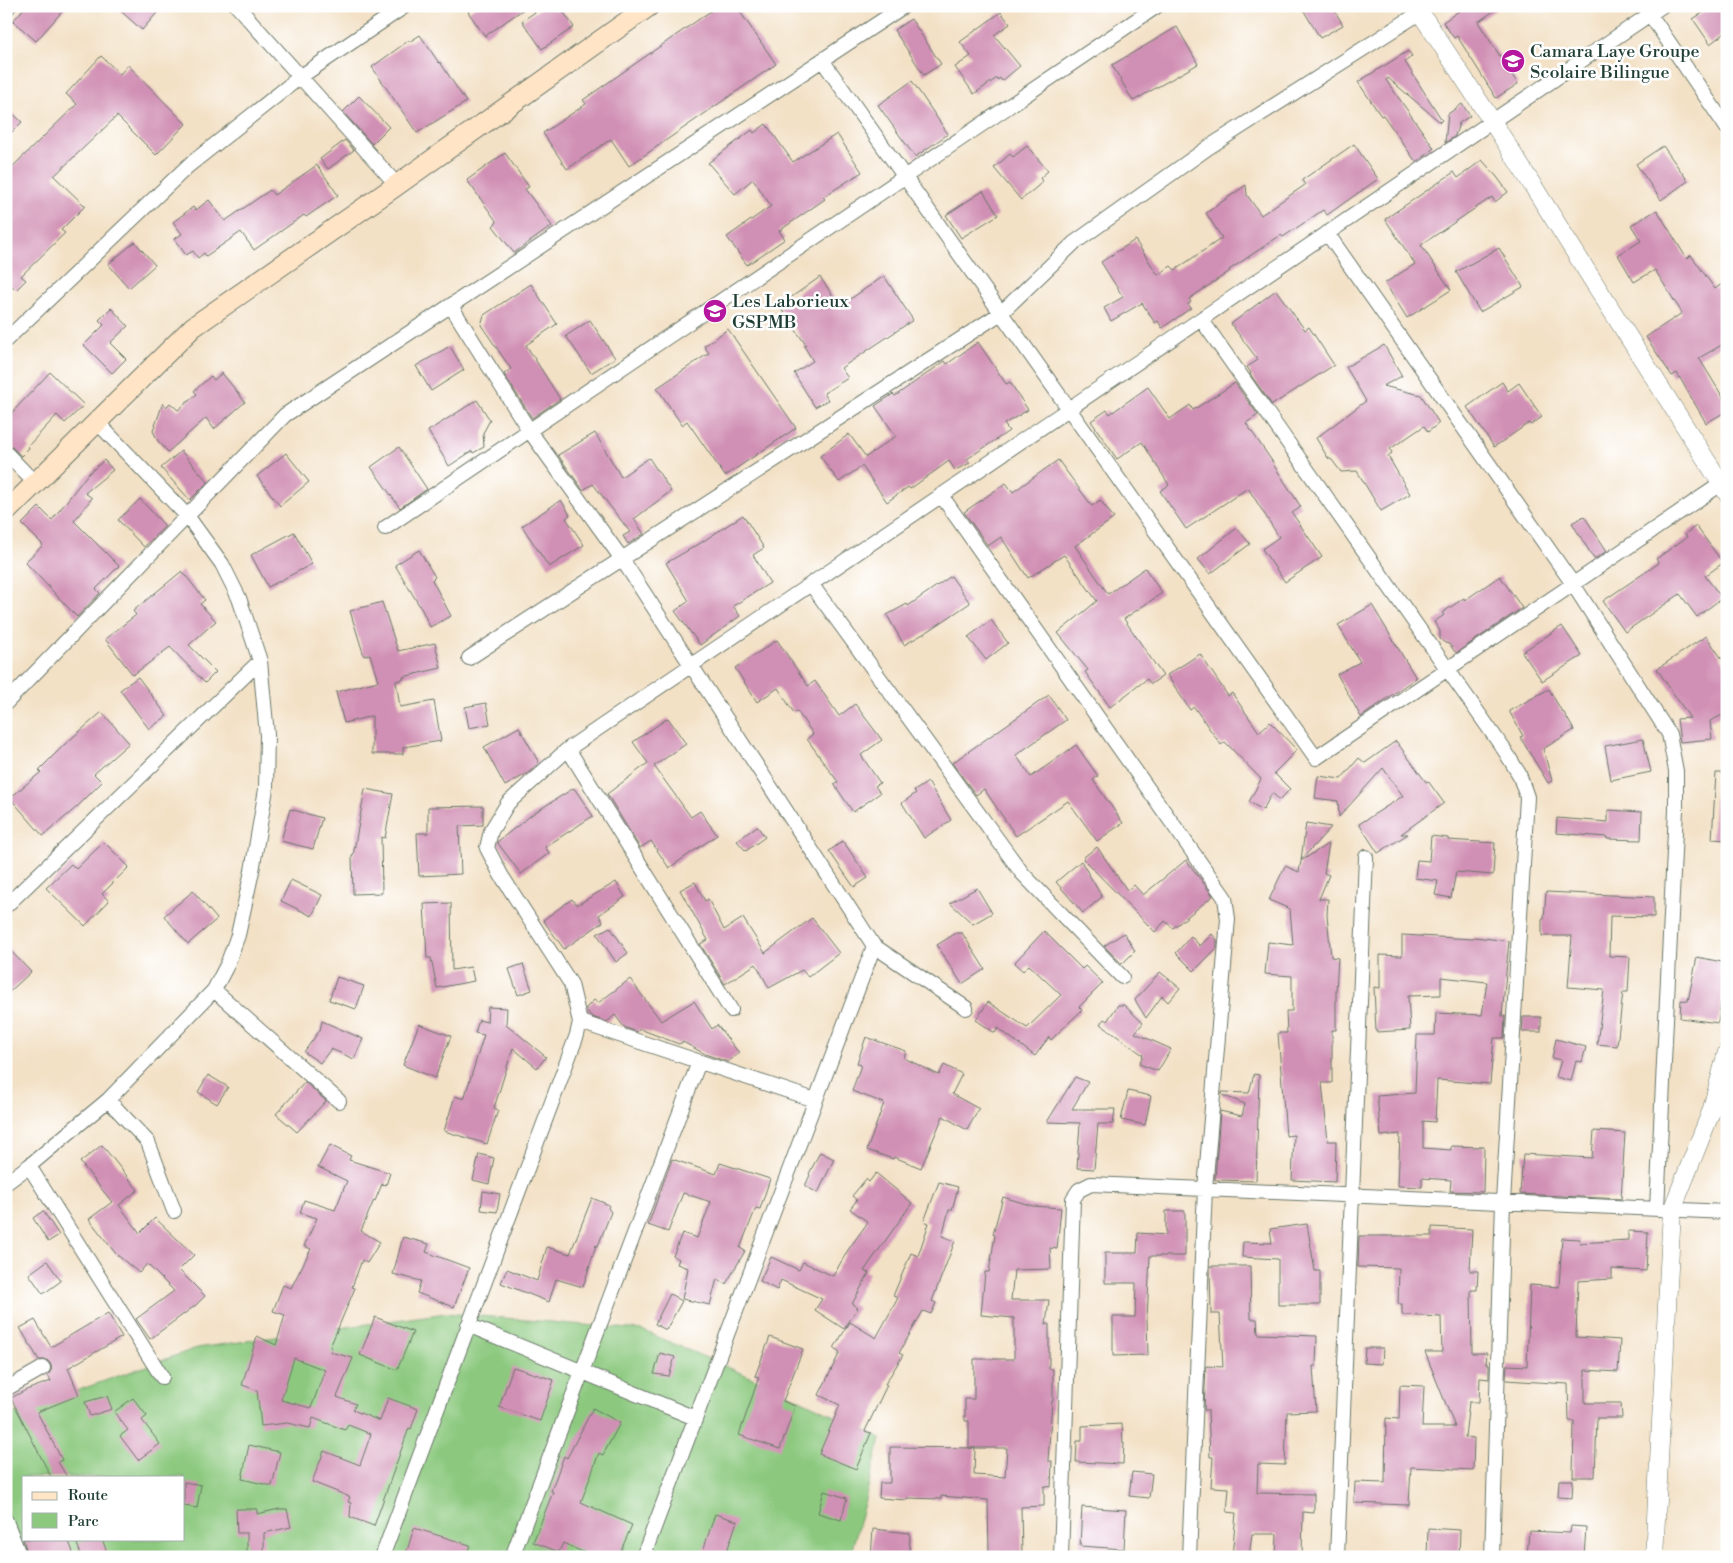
<svg xmlns="http://www.w3.org/2000/svg" width="1733" height="1563" viewBox="0 0 1733 1563" font-family="'Libre Bodoni',serif">
  <rect width="100%" height="100%" fill="#fff"/>
  <filter id="ink" filterUnits="userSpaceOnUse"><feTurbulence type="fractalNoise" baseFrequency=".02" numOctaves="2"/><feDisplacementMap in="SourceGraphic" scale="10" xChannelSelector="R" yChannelSelector="G"/><feConvolveMatrix kernelMatrix="1 2 1 2 8 2 1 2 1" color-interpolation-filters="sRGB"/></filter>
  <filter id="wash" filterUnits="userSpaceOnUse"><feTurbulence type="fractalNoise" baseFrequency=".0096" numOctaves="4" result="noise"/><feDisplacementMap in="SourceGraphic" scale="20" xChannelSelector="R" yChannelSelector="G"/><feGaussianBlur stdDeviation="1.12" result="paint"/><feColorMatrix in="noise" values="0 0 0 0 0 0 0 0 0 0 0 0 0 0 0 0 0 1.4 0 .05"/><feComposite in="paint" operator="in"/></filter>
  <g filter="url(#wash)">
    <rect width="100%" height="100%" fill="#f3e1c6"/>
    <path fill="#8cc97f" stroke="#56835a" fill-rule="evenodd" d="M446 1313 642 1330 787 1393 881 1438 850 1557H6V1416L197 1348ZM24 1477H184V1539H24Z"/>
    <g id="blocks">
      <path fill="#d08fb4" fill-rule="evenodd" d="M26 6H67L36 41 13 21Z
        M115 6H163L142 30Z
        M476 6H528L485 36 468 12Z
        M544 6H559L574 27 542 49 522 21Z
        M718 6H736L776 64 629 166 611 139 567 169 543 133 586 104 583 100Z
        M1301 6H1332L1343 25 1320 38Z
        M1466 6H1501L1478 22 1518 84 1496 98 1457 36 1454 38 1443 22Z
        M1713 6H1727V31L1710 44 1693 19Z
        M1001 12 1010 24 994 35 1020 66 1002 81 1000 78 998 80 997 78 974 94 955 67 971 56 960 42Z
        M911 19 941 64 924 75 894 30Z
        M1177 27 1198 64 1133 101 1112 65Z
        M420 35 439 63 440 62 466 102 417 133 372 67 408 41 409 42Z
        M1408 51 1412 56 1405 62 1442 120 1440 122 1388 78 1386 80 1434 148 1416 162 1383 115 1381 116 1358 82Z
        M101 56 120 74 128 65 186 124 156 155 117 116 54 176 85 206 61 230 65 233 21 276 26 280 16 290 11 285 6 290V173L77 104 66 94Z
        M912 81 948 134 915 157 878 105Z
        M359 96 389 127 372 144 343 112Z
        M1462 104 1470 116 1459 123 1455 136 1445 143 1448 114Z
        M6 107 22 122 6 138Z
        M766 124 793 162 837 134 862 172 823 197 825 199 779 231 785 239 747 265 727 237 771 206 753 179 735 194 708 163 752 130 754 133Z
        M345 140 354 150 328 169 320 159Z
        M1354 144 1378 179 1327 215 1323 210 1283 237 1281 235 1229 270 1230 271 1189 299 1191 302 1188 304 1191 308 1162 328 1158 321 1155 323 1142 303 1111 321 1104 308 1123 297 1101 262 1135 240 1158 275 1171 266 1175 270 1222 238 1206 213 1246 185 1247 195 1261 215 1305 185 1302 180Z
        M1027 146 1048 171 1040 178 1042 181 1038 186 1021 200 994 168 1010 154 1013 157Z
        M1663 146 1688 181 1661 200 1636 164Z
        M505 153 529 187 525 189 552 226 514 253 493 226 497 222 467 180Z
        M1482 160 1497 177 1508 192 1495 202 1492 197 1421 245 1451 290 1407 318 1385 283 1415 264 1385 219 1454 172 1458 178Z
        M317 165 338 195 306 217 304 215 254 250 241 232 206 256 204 253 198 258 193 251 186 255 174 239 182 234 173 222 193 207 196 210 209 200 225 221 270 190 274 195Z
        M983 191 998 215 961 238 946 215Z
        M1657 210 1687 259 1691 255 1715 289 1727 280V342L1699 358 1727 404V411L1706 423 1677 373 1672 376 1646 337 1682 313 1655 270 1634 282 1618 255 1641 241 1631 225Z
        M135 242 155 265 129 288 108 264Z
        M1499 248 1523 287 1480 312 1456 272Z
        M884 276 913 320 841 368 848 378 824 393 828 400 815 407 794 373 813 361 804 346 806 345 779 306 820 277 840 306Z
        M531 284 557 324 526 345 560 399 532 418 504 374 511 369 481 325 484 315Z
        M1276 290 1305 330 1309 327 1334 365 1272 405 1250 374 1251 373 1247 367 1258 360 1231 324Z
        M111 308 128 326 110 343 126 359 112 373 84 345 104 325 99 320Z
        M590 320 615 358 591 373 566 336Z
        M728 329 796 428 725 476 687 421 682 425 657 388 709 353 704 346Z
        M978 342 1006 384 1010 382 1028 410 1004 424 1009 431 967 459 970 463 955 470 949 461 910 489 908 487 887 502 862 466 839 482 820 456 849 434 866 457 896 436 875 406 893 394 895 396 945 361 947 364Z
        M1384 345 1402 376 1383 386 1421 395 1439 423 1428 432 1424 426 1390 449 1392 453 1388 456 1410 494 1381 511 1357 471 1341 472 1332 460 1328 458 1316 438 1366 401 1346 367Z
        M450 346 464 370 431 391 416 366Z
        M50 372 84 405 65 423 57 415 28 446 29 448 21 456 12 447 6 444V419Z
        M222 373 245 402 214 429 206 418 168 452 158 441 153 431 163 403 166 407 170 403 178 410 197 394 194 391 211 376 214 380Z
        M1502 382 1508 391 1519 383 1542 417 1531 425 1529 423 1494 447 1467 407Z
        M1235 383 1258 415 1246 423 1274 464H1273L1301 507 1292 513 1322 557 1285 582 1262 549 1279 537 1248 488 1186 529 1160 491 1169 485 1142 442 1117 459 1091 421 1107 410 1110 414 1148 387 1170 419 1190 405 1193 410Z
        M477 400 490 420 483 433 484 447 473 453 472 451 449 466 428 431Z
        M595 433 621 477 649 458 671 491 634 519 644 534 628 544 623 536 630 532 593 484 583 490 558 455Z
        M399 447 427 489 400 508 371 467Z
        M181 451 208 482 190 500 161 468Z
        M286 453 309 482 280 506 257 476Z
        M104 460 113 470 85 493 92 498 74 521 119 566 96 589 100 593 77 617 25 562 43 545 22 524 39 507 52 520 87 475Z
        M1058 460 1092 506 1100 500 1114 518 1075 546 1108 594 1145 568 1162 593 1124 619 1163 676 1151 684 1147 679 1110 707 1085 672 1088 670 1058 633 1097 601 1064 555 1028 578 1001 537 988 546 964 512 1006 483 1013 492Z
        M140 499 165 526 144 547 118 520Z
        M561 500 570 515 566 518 584 545 549 567 522 526Z
        M743 515 764 548 753 555 770 583 733 606 740 616 700 645 675 611 689 601 666 563 699 544Z
        M1584 516 1607 551 1594 559 1572 523Z
        M1696 526 1723 563 1705 576 1722 598 1697 617 1680 594 1625 632 1603 601 1659 563 1656 559 1687 537 1685 534Z
        M1237 528 1250 544 1210 574 1198 559Z
        M294 532 312 564 268 587 251 555Z
        M419 550 435 577 432 580 451 616 430 627 422 610 395 565Z
        M182 571 205 600 200 604 216 621 189 645 216 672 205 683 170 647 133 675 105 639 136 615 133 611Z
        M951 576 970 603 930 630 904 645 887 615 907 604 908 606Z
        M1500 576 1522 608 1456 653 1449 644 1445 643 1440 639V631L1434 622 1444 615 1442 613 1464 598 1465 600Z
        M382 602 398 651 435 643 441 668 403 677 404 679 396 681 400 707 434 701 441 741 403 747V754H372V716L344 723 336 692 378 681 370 654 364 656 350 611Z
        M1372 605 1416 678 1361 717 1337 674 1360 662 1338 625Z
        M991 620 1008 643 986 660 968 637Z
        M1562 626 1582 656 1542 681 1522 652Z
        M1706 636 1727 666V713L1710 721 1712 739 1680 742 1677 719 1690 718 1657 669Z
        M777 640 808 686 815 681 839 716 855 704 882 740 861 755 880 783 875 786 880 793 853 812 834 784 838 782 807 739 813 734 797 711 794 713 778 688 757 702 735 668Z
        M1200 654 1228 696 1232 693 1259 732 1270 722 1297 750 1274 773 1290 789 1280 800 1272 793 1263 810 1249 802 1261 779 1225 742 1221 745 1194 707 1190 710 1167 675Z
        M138 677 167 716 149 729 120 690Z
        M1549 689 1562 712 1563 711 1574 730 1543 749 1552 781 1548 783 1520 737 1523 736 1509 711Z
        M1049 695 1066 720 1016 755 1031 777 1076 745 1098 776 1093 780 1123 823 1097 841 1068 801 1016 836 984 789 976 795 952 763Z
        M486 703 490 724 469 728 465 707Z
        M102 712 129 743 94 774 102 782 78 806 43 836 10 798 41 772 39 770 64 745Z
        M668 718 686 744 654 766 691 817 700 811 717 835 669 868 651 841 640 848 607 794 648 763 633 742Z
        M519 727 539 763 528 773 505 786 484 747Z
        M1643 739 1651 772 1611 780 1605 746Z
        M1396 741 1426 782 1428 781 1444 803 1401 834H1408L1378 853 1359 824 1403 796 1383 768 1339 817 1338 801 1315 798 1318 776 1341 779 1359 758 1365 763Z
        M1716 773H1727V840L1712 839Z
        M928 782 951 820 924 838 902 803 916 793 914 791Z
        M574 788 593 816 545 847 549 853 521 874 497 842 534 813Z
        M365 789 393 794 385 838 381 837 382 893 353 894 352 856H353Z
        M483 806V825L459 826 461 874 419 876 417 833H428V807Z
        M290 809 322 818 313 849 281 841Z
        M1608 810 1642 812 1641 840 1607 839V837L1556 833 1557 818 1608 822Z
        M1306 823 1331 827 1301 860Z
        M757 826 765 837 746 851 737 841Z
        M1431 836 1448 838V840L1495 843 1493 875 1456 872 1451 898 1435 895 1438 881 1415 878 1417 860 1429 861Z
        M843 841 868 878 854 887 829 851Z
        M104 842 129 867 102 894 109 901 85 926 46 888 71 864 76 869Z
        M1329 843 1324 873 1329 875 1319 899H1328L1327 915 1331 957 1338 958 1336 992V1030H1332V1083H1322L1328 1141H1336L1335 1182 1292 1180 1294 1135 1286 1136 1278 1033H1287L1286 1011H1292V976L1265 974 1268 942 1293 945 1290 909 1269 900 1285 866 1299 872 1301 861Z
        M1097 847 1127 890 1134 885 1143 895 1186 860 1213 896 1173 928 1165 921 1155 932 1083 859 1085 856Z
        M1081 861 1102 897 1083 913 1056 882Z
        M291 880 322 895 312 916 281 901Z
        M616 882 625 897 599 915 603 922 564 949 543 920 572 899 577 905Z
        M695 882 705 901 708 899 724 930 743 918 765 953 812 918 839 953 808 977 802 970 769 988 756 964 725 984 700 944 708 940 680 890Z
        M977 888 992 913 973 924 950 903Z
        M193 891 217 919 188 944 164 916Z
        M1546 892 1654 897V917L1610 916 1609 956 1630 957 1628 992H1623L1617 1046 1597 1044 1604 990 1568 987 1572 936H1542V919H1544Z
        M451 903 452 970 471 967 474 981 437 988 431 958H427L424 904Z
        M610 927 628 953 616 962 597 934Z
        M1044 931 1082 969 1085 966 1103 983 1079 1007 1082 1010 1051 1040 1049 1037 1035 1056 998 1028 995 1033 976 1020 988 1002 1027 1028 1061 995 1029 965 1023 971 1014 963Z
        M956 933H962L985 969 962 984 937 945Z
        M1124 933 1135 951 1122 964 1104 946Z
        M1212 934 1217 940V948L1194 971 1176 953 1191 936 1200 946Z
        M1402 935 1473 939 1474 937 1509 941 1502 1016H1505L1504 1038H1494L1490 1084 1437 1080 1435 1122 1423 1121V1148L1451 1150V1146L1484 1147 1483 1192 1450 1191 1451 1180 1422 1178V1187L1398 1186 1400 1134 1381 1136 1377 1096 1415 1093 1417 1035H1435L1436 1013 1482 1015 1487 982 1441 977V995L1408 996 1410 1030 1376 1032 1374 987 1380 988V955L1402 956Z
        M6 946 31 972 6 995Z
        M1697 957 1727 963 1718 1023 1680 1018 1681 1000 1688 1001Z
        M523 964 532 990 518 995 509 969Z
        M1160 972 1180 988 1168 1002 1162 996 1146 1018 1135 1000Z
        M337 977 364 986 356 1009 329 1000Z
        M630 979 661 1021 694 1001 712 1029 717 1025 739 1053 728 1062 705 1054 683 1042 679 1044 640 1029 637 1032 624 1027 615 1015 607 1022 592 1017 586 1010V1008L594 1000 598 1003Z
        M1118 1005H1124L1143 1023 1135 1033 1171 1049 1158 1071 1139 1064 1143 1055 1100 1024 1104 1019 1107 1021Z
        M488 1007 507 1008 506 1024 546 1057 537 1068 513 1048 494 1108 498 1110 487 1144 444 1131 455 1096 464 1099 484 1035 475 1033 479 1020 487 1022Z
        M1523 1017H1541V1032H1522Z
        M322 1021 363 1039 354 1059 331 1049 320 1063 304 1052 320 1030Z
        M419 1024 451 1036 435 1078 403 1065Z
        M866 1037 906 1051 904 1058 939 1075 944 1065 962 1074 952 1094 979 1109 967 1130 943 1116 921 1168 894 1157 893 1159 867 1150 884 1103 852 1091 861 1065 857 1063Z
        M1556 1039 1586 1047 1582 1062 1576 1061 1571 1081 1556 1077 1561 1060 1552 1058Z
        M1254 1074 1259 1075 1256 1181 1215 1180 1220 1111 1242 1116 1245 1104 1222 1095V1092L1249 1093Z
        M208 1075 228 1087 217 1104 198 1092Z
        M1075 1077 1088 1082 1072 1109H1115L1113 1124H1098L1094 1169 1077 1168 1080 1123 1047 1122Z
        M305 1082 326 1101 297 1132 276 1114Z
        M1128 1091 1151 1096 1145 1125 1121 1120Z
        M1594 1131 1625 1133 1621 1199 1520 1194 1523 1154 1592 1158Z
        M102 1145 138 1190 119 1205 140 1233 155 1218 194 1255 179 1270 205 1296 196 1305 150 1339 136 1319 174 1291 147 1264 139 1273 116 1254 89 1219 112 1202 80 1162Z
        M330 1145 351 1156 349 1160 390 1173 386 1185 382 1184 375 1201 374 1200 361 1231 380 1242 367 1263 362 1260 352 1287 355 1288 330 1347 332 1348 330 1352 353 1358 337 1397 356 1404 353 1410 380 1421 388 1398 418 1409 411 1429 409 1428 374 1526 350 1517 351 1503 348 1502 350 1497 312 1482 324 1451 360 1465 371 1434 348 1425 345 1430 313 1418 310 1428 287 1423 261 1426 257 1390 242 1385 257 1336 276 1345 285 1315 273 1311 283 1285 291 1288 311 1249 304 1246 317 1218 300 1213 304 1200 335 1210 347 1181 318 1167ZM294 1358 325 1370 311 1408 281 1400Z
        M820 1152 834 1159 818 1193 805 1186 810 1175 809 1174Z
        M479 1154 494 1158 489 1184 473 1180Z
        M672 1159 716 1174 720 1163 770 1179 760 1209 756 1208 740 1248 745 1251 726 1284 717 1279 710 1305 682 1299 688 1268 677 1264 679 1259 673 1256 682 1233 697 1238 711 1202 683 1193 668 1232 648 1225Z
        M876 1173 912 1203 864 1271 869 1273 852 1304 858 1308 844 1329 815 1310 822 1299 781 1280 777 1290 760 1281 771 1257 799 1270 803 1262 833 1276 848 1250 868 1222 850 1209 857 1200 852 1196 866 1179 869 1182Z
        M939 1182 958 1187 952 1210H949L942 1236 955 1241 932 1301 936 1303 931 1314 923 1311 899 1353 903 1355 885 1384 887 1385 865 1431 871 1433 856 1469 819 1454 840 1405 819 1395 840 1352 834 1348 850 1322 876 1338 898 1298 893 1296 911 1253 918 1256 929 1223 924 1221Z
        M483 1191 500 1194 497 1212 481 1210Z
        M1003 1197 1033 1206 1061 1208 1057 1249 1050 1248 1051 1269 1014 1270 1011 1300H1049L1046 1324H1049V1369H1053V1401H1052L1048 1461H1052L1051 1487 1044 1486V1506L1021 1507 1022 1555H989L988 1500 941 1496V1499L907 1498V1500L879 1498 880 1483H890V1447L975 1448 974 1475 1005 1477 1007 1448H969V1421H965V1399H974V1359H1014V1318L981 1315 985 1272H989L995 1235 993 1234Z
        M592 1198 609 1205 608 1208 611 1212 598 1246 596 1245 583 1287 556 1279 549 1302 501 1283 507 1269 537 1281 547 1247 570 1254Z
        M43 1211 59 1235 48 1242 33 1218Z
        M1166 1211H1185V1256H1150L1147 1320 1148 1355 1113 1356V1317H1135L1136 1283H1105V1253H1137L1138 1233 1166 1235Z
        M1307 1224 1315 1271H1320V1305H1278V1259L1242 1257 1243 1242 1272 1243 1270 1229Z
        M1432 1227 1472 1229 1470 1271H1478L1477 1290H1471L1472 1353H1487L1486 1364H1489V1379L1480 1378 1479 1402H1469L1465 1437 1474 1438 1473 1470 1411 1467 1409 1505 1354 1503 1355 1482 1385 1483 1386 1418 1399 1419 1400 1385 1424 1386 1422 1427H1455L1425 1352H1442L1441 1317 1402 1315V1304H1398L1399 1268 1358 1267 1359 1236H1432Z
        M1628 1231 1648 1232 1646 1271 1612 1269V1279L1578 1281 1576 1337 1620 1340 1618 1372 1585 1370V1403H1621L1622 1418H1597L1595 1477H1573L1574 1421H1569L1568 1384 1506 1380 1507 1365 1527 1366 1530 1285 1559 1287 1562 1238 1580 1239 1579 1243 1628 1240Z
        M403 1237 429 1244 426 1252 469 1268 454 1307 417 1293 421 1281 393 1274Z
        M47 1261 61 1281 43 1294 29 1274Z
        M1210 1266H1250L1251 1319H1257L1258 1334 1317 1336 1316 1366H1313L1316 1411 1287 1412 1285 1465 1258 1464 1257 1493 1314 1494V1513L1303 1512 1302 1557H1276L1277 1534H1252L1249 1557H1232L1236 1513 1227 1512 1229 1488 1211 1487 1213 1457H1210L1208 1410H1204L1206 1366 1223 1367 1220 1314H1211Z
        M670 1294 682 1301 666 1330 655 1324Z
        M108 1313 122 1337 68 1368 79 1395 37 1412 62 1460 58 1462 67 1477H51L11 1398 26 1390 51 1381 48 1375 52 1369 50 1363 47 1360H39L20 1328 35 1320 51 1347Z
        M375 1317 413 1332 397 1370 360 1355Z
        M770 1337 803 1349 783 1401 795 1406 780 1449 739 1435 759 1377 755 1376Z
        M1365 1348H1383L1382 1364 1364 1363Z
        M660 1353 675 1357 669 1376 654 1374Z
        M513 1367 554 1380 540 1421 499 1407Z
        M107 1396 112 1409 90 1416 85 1402Z
        M133 1398 147 1416 142 1420 160 1444 138 1460 120 1436 128 1430 114 1412Z
        M593 1408 620 1423 603 1455 599 1453 581 1502 632 1525 618 1557H594L563 1543 559 1552 533 1542 553 1492 551 1491 564 1456 567 1458Z
        M1122 1424 1123 1443H1124L1123 1464 1076 1462 1077 1441H1082V1426Z
        M249 1445 280 1452 272 1486 242 1479Z
        M1132 1472 1152 1474 1149 1498 1129 1496Z
        M1559 1480H1573L1572 1498 1558 1497Z
        M184 1482 201 1485 197 1508 184 1506Z
        M824 1491 847 1498 841 1520 818 1513Z
        M1082 1507 1126 1510 1124 1549 1080 1546Z
        M236 1509H257V1514L279 1509H287L291 1527 264 1533V1557H247V1533H237Z
        M715 1514 737 1521 725 1557H701Z
        M1571 1526 1586 1527 1584 1557H1527L1529 1531 1570 1533Z
        M414 1528 470 1545 466 1557H405Z
        M1428 1528 1460 1530 1459 1557H1427Z
        M873 1529 910 1533 909 1557H871Z
        M26 1539H68L73 1552 62 1557H29L23 1540Z
        M90 1539H102L109 1557H82L77 1544Z"/>
    </g>
  </g>
  <g filter="url(#ink)">
    <use href="#blocks" fill-opacity="0" stroke="#697667" stroke-width="1"/>
    <g fill="none" stroke-linecap="round" stroke-linejoin="round">
      <g stroke="#697667" stroke-width="16">
        <path id="minor" d="M237 6 397 185
          M1645 7 1727 128
          M6 9 9 6
          M822 60 1316 758 1727 480
          M1327 233 1573 584 1669 734 1676 771V810L1657 1209
          M451 306 529 430 622 559 874 946 966 1008
          M1201 319 1505 751 1519 774 1527 797 1503 1202 1492 1557
          M6 340 188 166 300 77 405 6
          M6 453 35 483
          M941 495 1225 898 1228 919 1205 1189 1189 1557
          M385 528 1157 6
          M811 584 1022 873 1122 977
          M469 658 1001 313 1074 243 1209 147 1421 12
          M6 703 285 415 904 6
          M568 749 731 1010
          M6 906 260 661
          M214 990 339 1101
          M580 1022 815 1100
          M108 1100 148 1142 174 1211
          M29 1166 162 1377
          M6 1183 29 1166 108 1100 214 990 227 965 238 935 252 871 266 789 267 735 260 661 239 598 222 564 188 517 97 422
          M468 1325 695 1418
          M6 1389 43 1368
          M6 1521 20 1557
          M382 1557 577 1035 580 1022 571 984 501 875 487 848 491 831 508 803 568 749 1662 6
          M512 1557 699 1062
          M643 1557 874 946
          M1061 1557 1073 1199 1079 1190 1091 1184 1727 1212
          M1337 1557 1366 857"/>
      </g>
      <g stroke="#697667" stroke-width="19">
        <path id="tertiary" d="M1416 6 1492 121 1727 493
          M1654 1557 1672 1210 1711 1112 1727 1052"/>
      </g>
      <g stroke="#697667" stroke-width="22">
        <path id="secondary" d="M6 512 193 327 397 185 649 6"/>
      </g>
      <use href="#minor" stroke="#fff" stroke-width="14"/>
      <use href="#tertiary" stroke="#fff" stroke-width="18"/>
      <use href="#secondary" stroke="#ffe4c6" stroke-width="20"/>
    </g>
  </g>
  <defs>
    <g id="school-disc" transform="scale(1.25)"><circle r="9.5" fill="#b5179e" stroke="#fff"/><path d="M0-5L7-2L0 1L-7-2ZM-4 1L0 2.5L4 1V4Q0 6-4 4Z" fill="#fff"/></g>
  </defs>
  <g fill-rule="evenodd">
    <use href="#school-disc" x="1513" y="61"/>
    <use href="#school-disc" x="715" y="311"/>
  </g>
  <g text-anchor="middle" stroke-width="5" stroke-linejoin="round" paint-order="stroke">
    <g font-size="18" fill="#1f3d34" stroke="#fff" text-anchor="start">
      <text x="1530" y="57">Camara Laye Groupe<tspan x="1530" dy="21">Scolaire Bilingue</tspan></text>
      <text x="732" y="307">Les Laborieux<tspan x="732" dy="21">GSPMB</tspan></text>
    </g>
  </g>
  <rect width="1733" height="1563" fill="none" stroke="#fff" stroke-width="25"/>
  <rect x="22" y="1476" width="162" height="65" fill="#ffffff" stroke="#a5b1ae"/>
  <rect x="32" y="1492" width="25" height="8" fill="#ffe4c6" stroke="#a5b1ae"/>
  <text x="68" y="1500" font-size="15" fill="#1f3d34">Route</text>
  <rect x="32" y="1513" width="25" height="15" fill="#8cc97f" stroke="#a5b1ae"/>
  <text x="68" y="1526" font-size="15" fill="#1f3d34">Parc</text>
</svg>
